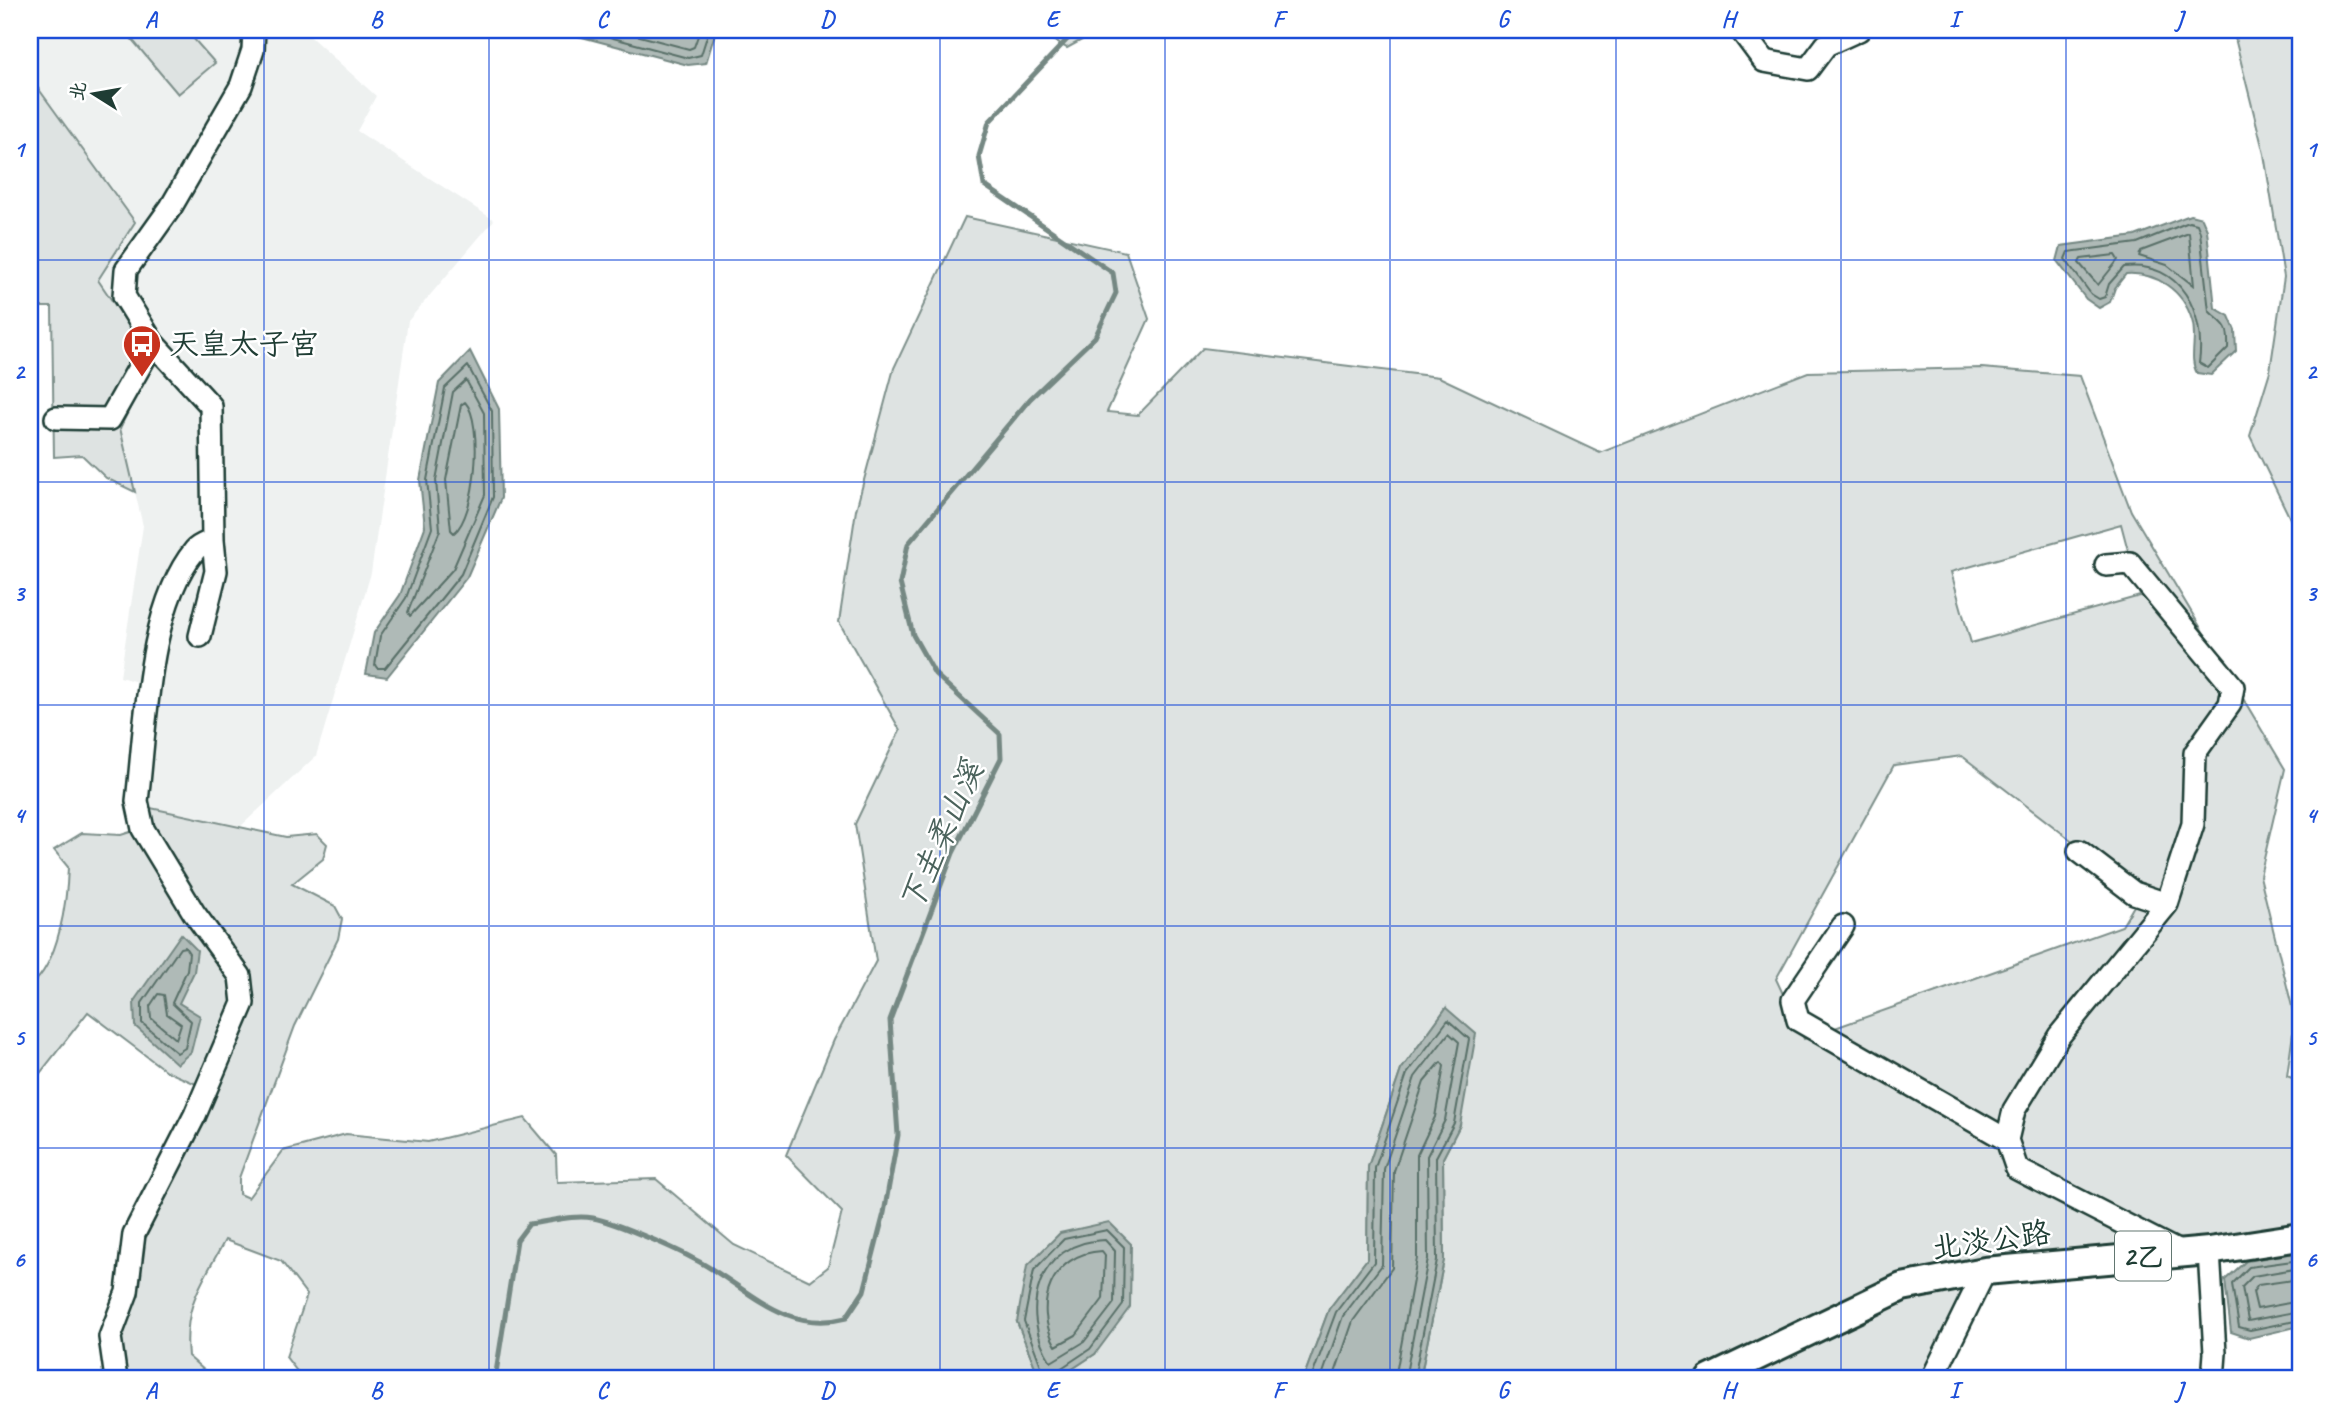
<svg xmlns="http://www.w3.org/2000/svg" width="2330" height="1409" viewBox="0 0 2330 1409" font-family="Caveat,'LXGW WenKai TC',sans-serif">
  <rect width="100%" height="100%" fill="#fff"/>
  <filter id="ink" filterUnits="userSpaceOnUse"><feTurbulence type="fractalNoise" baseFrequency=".0143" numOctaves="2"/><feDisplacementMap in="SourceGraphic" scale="14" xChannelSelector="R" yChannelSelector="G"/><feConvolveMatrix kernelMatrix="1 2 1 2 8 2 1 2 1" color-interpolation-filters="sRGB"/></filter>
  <g filter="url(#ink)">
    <path fill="#eef1f0" d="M30 30H124L178 93 214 63 186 30H303L376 96 357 131 494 220 408 321 371 573 316 756 240 827 146 807 161 689 120 677 143 526 120 428 153 361 98 280 135 222 30 77Z"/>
    <path fill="#dee3e2" stroke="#7e908b" stroke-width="2" fill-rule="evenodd" d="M124 30H186L215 63 178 94Z
      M1043 30H1100L1067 48 1044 35Z
      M2233 30H2300V539L2250 436 2270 371 2284 277 2264 154Z
      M30 77 135 222 98 280 153 361 120 428 135 492 106 478 82 455 54 457 52 307H30Z
      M965 217 1126 252 1149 319 1107 412 1138 415 1203 348 1439 377 1600 453 1808 372 1982 368 2080 376 2131 511 2285 769 2260 876 2295 1019 2287 1076 2300 1081V1243L1984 1277 1940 1379H1420L1444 1260 1443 1158 1460 1125 1446 1008 1401 1070 1368 1167 1367 1259 1329 1309 1303 1379H1057L1095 1354 1017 1322 1040 1379H303L286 1357 307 1295 281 1261 225 1240C202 1283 183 1305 188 1356L214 1379H115L112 1337 140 1231 210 1090 166 1071 88 1012 30 1086V986C59 964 67 901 68 867L54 850 82 833 121 835 146 827V807L286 837 317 834 327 844 323 859 292 884 335 906 342 919 338 939 295 1026 239 1178V1194L248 1198 283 1151 346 1134 428 1142 525 1118 556 1155 557 1182 656 1179 734 1245 810 1281 828 1267 842 1212 786 1155 834 1040 876 961 855 824 900 730 839 622 856 510 894 368ZM2121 524 2140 596 1971 643 1951 572ZM1962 756 2141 894 2122 926 1804 1039 1776 979 1894 765Z"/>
    <path fill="#afbab7" stroke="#758883" stroke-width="2" d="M555 30H716L706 63 688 65Z
      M2190 215 2202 218 2207 230 2215 308 2229 316 2235 330 2236 351 2211 375 2197 373C2188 358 2198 338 2192 320 2183 290 2156 272 2126 274L2115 288 2110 302 2099 308 2086 299 2057 261 2061 246 2135 236Z
      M470 351 499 409 501 498 467 577 387 677 366 674 374 633 400 595 425 527 420 480 439 383Z
      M181 934 197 950 194 972 179 1003 200 1016 191 1052 177 1064 135 1026 134 1001Z
      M1446 1008 1476 1034 1460 1125 1443 1158 1444 1260 1420 1379H1303L1329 1309 1367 1259 1368 1167 1401 1070Z
      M1109 1222 1131 1244 1130 1307 1095 1354 1057 1379H1040L1017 1322 1027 1266 1060 1233Z
      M2300 1252V1326L2249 1338 2231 1332 2225 1280 2246 1261Z"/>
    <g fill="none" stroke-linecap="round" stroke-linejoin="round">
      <path stroke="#596f68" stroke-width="2" d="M583 30 688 58 701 55 709 30
        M617 30 689 49 694 47 700 30
        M2189 222 2197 224 2200 232 2209 311C2224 326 2229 323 2228 348L2208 368 2199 363C2206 314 2181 260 2124 267L2109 284 2105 297 2099 299 2091 294 2065 259 2068 252 2137 243Z
        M2189 233 2194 286 2167 265 2139 256 2141 251Z
        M2115 255 2118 260 2098 285 2079 263 2081 259Z
        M468 366 492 411 493 497 461 574 385 668H377L375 665 380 636 406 598 432 528 427 480 445 388Z
        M466 380 484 413 485 495 453 569 410 616 408 612 440 530 436 480 453 392Z
        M465 402C484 422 476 516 454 533L451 530 446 480 461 405Z
        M185 947 189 953 187 970 172 1003 191 1021 185 1048 177 1053 142 1023V1003L180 948Z
        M158 994 164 995 167 1014 181 1024 176 1039 151 1018 150 1006Z
        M1105 1240 1115 1251 1114 1303 1084 1342 1051 1362C1018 1312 1037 1241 1105 1240Z
        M1102 1251 1105 1255 1103 1299 1076 1335 1056 1346C1032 1306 1051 1253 1102 1251Z
        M2300 1260 2249 1267 2232 1284 2239 1327 2250 1330 2300 1320
        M2300 1268 2253 1276 2242 1287 2248 1321 2300 1311
        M2300 1279 2258 1285 2253 1292 2257 1309 2300 1301
        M1046 1379 1024 1321 1034 1270 1064 1239 1107 1230 1124 1247 1123 1305 1090 1349 1057 1371 1055 1379
        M1311 1379 1336 1312 1374 1262 1375 1168 1407 1074 1448 1020 1469 1039 1454 1123 1436 1157 1437 1260 1414 1379
        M1321 1379 1343 1316 1382 1265 1384 1169 1415 1077 1449 1033 1459 1042 1445 1120 1427 1156 1428 1259 1405 1379
        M1333 1379 1353 1321 1392 1268 1394 1171 1424 1082 1441 1062 1444 1066 1435 1117 1417 1155V1258L1395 1379"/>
      <path stroke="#758883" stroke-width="5" d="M495 1379 517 1240 529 1224C548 1222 574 1214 593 1218 614 1222 672 1247 692 1258 744 1283 782 1335 846 1318L864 1291 884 1213 898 1135 890 1020 953 853 1001 758 1000 734 935 674 913 635 900 583 908 544 1030 399 1095 337 1116 293 1113 273 984 185 979 156 989 122 1076 30"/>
      <g stroke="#1f3d34" stroke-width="26">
        <path id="minor" d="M1741 30 1764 61 1808 69 1826 45 1859 30
          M56 418 110 419 153 343
          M2106 565 2130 563 2233 687 2230 704 2195 753 2193 824 2167 904 2059 1036 2014 1110 2007 1140 2017 1169 2181 1253
          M200 636 216 571 213 540
          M2079 851 2134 893 2167 904
          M1843 926 1793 1000 1798 1020 2007 1140
          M2209 1251 2215 1353 2213 1379
          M116 1379 110 1337 127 1292 134 1234 195 1115 243 1003 240 976 194 913 143 829 137 801C146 728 147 608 195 550 199 545 207 543 213 540L211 406 153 343 124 296 126 270 171 207 241 86 253 50 254 30
          M1932 1379 1985 1271"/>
      </g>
      <g stroke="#1f3d34" stroke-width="32">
        <path id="major" d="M1710 1379 1902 1287 1985 1271 2209 1251 2300 1237"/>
      </g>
      <use href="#minor" stroke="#fff" stroke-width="21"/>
      <use href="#major" stroke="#fff" stroke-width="26"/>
    </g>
  </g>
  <path fill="none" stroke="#1d4ed8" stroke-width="2" stroke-opacity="0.55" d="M264 30V1379M489 30V1379M714 30V1379M940 30V1379M1165 30V1379M1390 30V1379M1616 30V1379M1841 30V1379M2066 30V1379M30 260H2300M30 482H2300M30 705H2300M30 926H2300M30 1148H2300"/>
  <defs>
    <g id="bus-pin" transform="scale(2.0125)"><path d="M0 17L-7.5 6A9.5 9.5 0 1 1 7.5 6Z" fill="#c8321e" stroke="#fff"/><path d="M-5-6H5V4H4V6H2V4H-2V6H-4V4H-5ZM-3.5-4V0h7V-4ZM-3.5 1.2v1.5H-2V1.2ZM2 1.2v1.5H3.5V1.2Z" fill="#fff"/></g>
  </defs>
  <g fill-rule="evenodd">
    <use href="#bus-pin" x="142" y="344"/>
  </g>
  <g text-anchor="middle" stroke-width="5" stroke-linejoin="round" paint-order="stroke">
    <rect fill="#fff" stroke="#627771" stroke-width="2" x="2115" y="1231.5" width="56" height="49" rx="5"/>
    <g font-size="28" font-weight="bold" fill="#1f3d34">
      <text x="2143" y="1266">2乙</text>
    </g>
    <g font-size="30" fill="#1f3d34" stroke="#fff" text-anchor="start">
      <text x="169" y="354">天皇太子宮</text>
    </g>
    <g font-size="30" fill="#1f3d34" stroke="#fff">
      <text transform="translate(1991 1240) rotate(-8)" y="10">北淡公路</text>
    </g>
    <g font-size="32" font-style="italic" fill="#4a625b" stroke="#fff">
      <text transform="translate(941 836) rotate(-66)" y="11">下圭柔山溪</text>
    </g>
  </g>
  <rect width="2330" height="1409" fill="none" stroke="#fff" stroke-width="77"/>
  <g transform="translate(94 94) rotate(281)" stroke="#ffffff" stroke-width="5" paint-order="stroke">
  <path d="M0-5L12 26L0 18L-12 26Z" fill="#1f3d34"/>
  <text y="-10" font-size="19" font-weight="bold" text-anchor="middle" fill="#1f3d34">北</text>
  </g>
  <rect x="38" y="38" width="2254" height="1332" fill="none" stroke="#1d4ed8" stroke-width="2.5"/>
  <g font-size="23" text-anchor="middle" font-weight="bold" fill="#1d4ed8">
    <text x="151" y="27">A</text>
    <text x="376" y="27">B</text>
    <text x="602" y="27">C</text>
    <text x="827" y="27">D</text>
    <text x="1052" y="27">E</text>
    <text x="1278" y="27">F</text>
    <text x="1503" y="27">G</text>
    <text x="1728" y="27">H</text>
    <text x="1954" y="27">I</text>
    <text x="2179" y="27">J</text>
    <text x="19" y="157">1</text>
    <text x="2311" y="157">1</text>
    <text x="19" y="379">2</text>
    <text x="2311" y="379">2</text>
    <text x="19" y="601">3</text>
    <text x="2311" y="601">3</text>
    <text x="19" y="823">4</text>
    <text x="2311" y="823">4</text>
    <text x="19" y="1045">5</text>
    <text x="2311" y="1045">5</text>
    <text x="19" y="1267">6</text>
    <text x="2311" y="1267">6</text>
    <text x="151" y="1398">A</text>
    <text x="376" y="1398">B</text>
    <text x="602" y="1398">C</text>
    <text x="827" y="1398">D</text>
    <text x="1052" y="1398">E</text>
    <text x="1278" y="1398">F</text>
    <text x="1503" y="1398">G</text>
    <text x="1728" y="1398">H</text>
    <text x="1954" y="1398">I</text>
    <text x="2179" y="1398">J</text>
  </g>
</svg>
